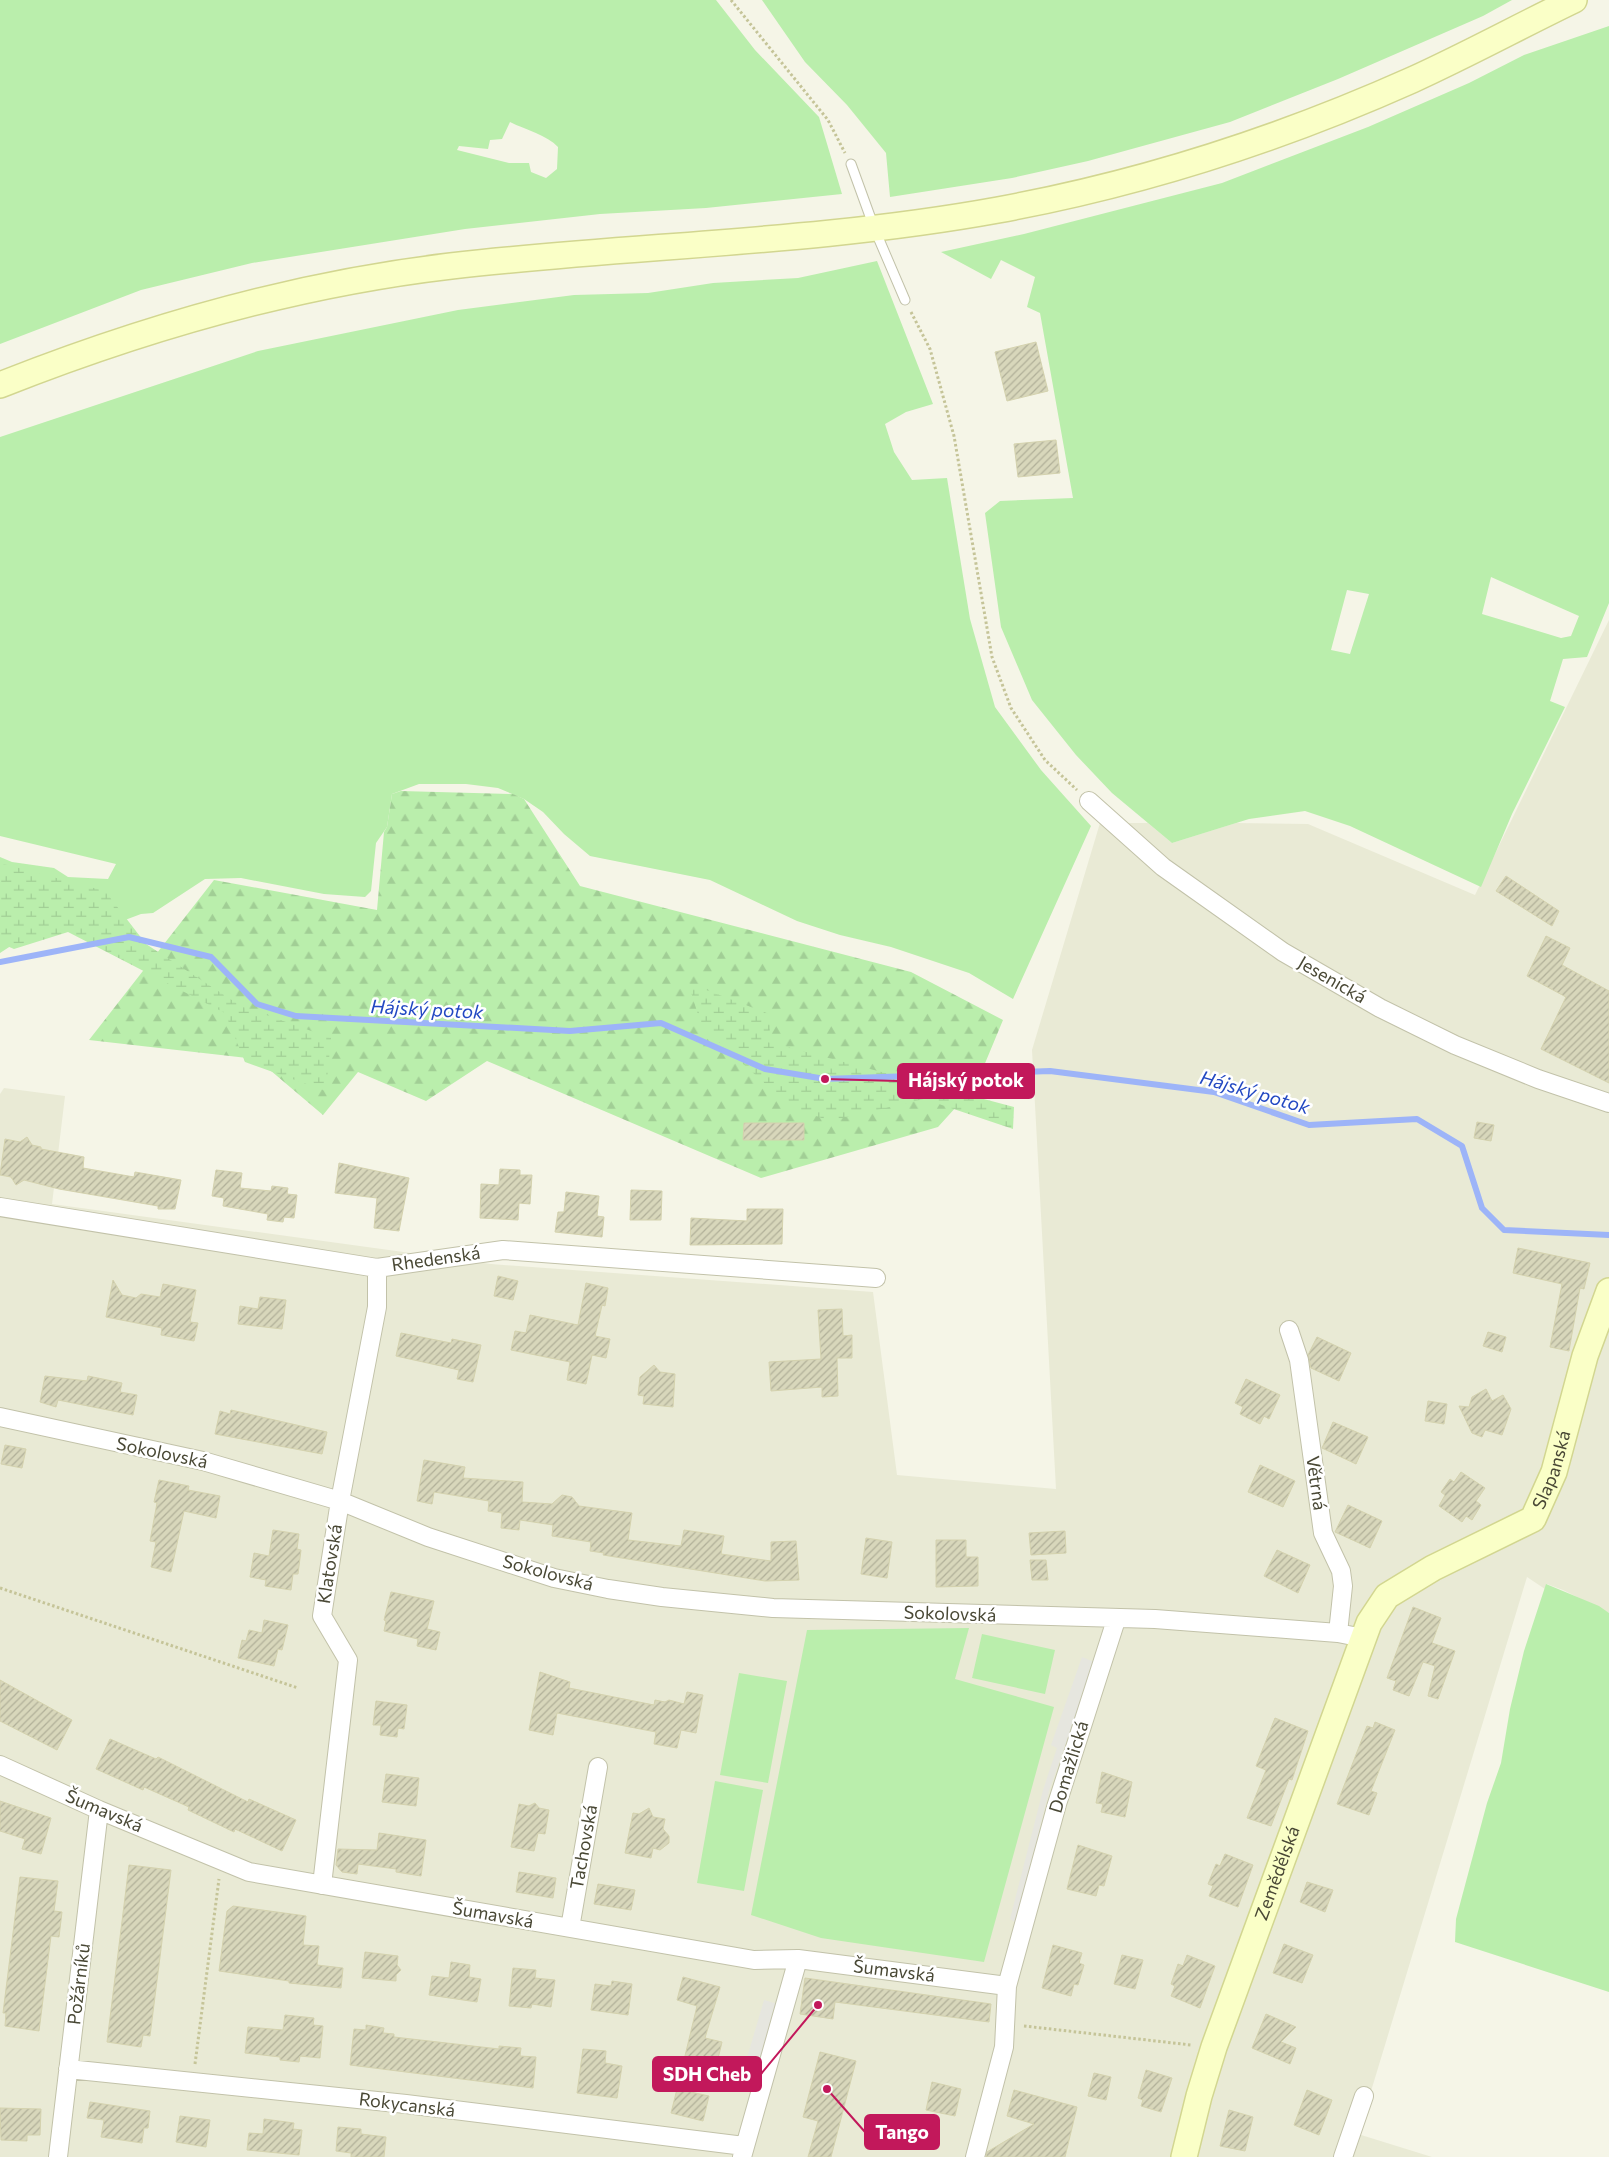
<svg xmlns="http://www.w3.org/2000/svg" width="1609" height="2157" viewBox="0 0 1609 2157" font-family="Commissioner,sans-serif">
  <defs>
    <pattern id="forest-firs" width="22" height="20" patternUnits="userSpaceOnUse" patternTransform="scale(1.25)"><rect width="22" height="20" fill="#baeeac"/><path d="M5 1l3.5 6h-7zM16 11l3.5 6h-7z" fill="#a1ce95"/></pattern>
    <pattern id="wetland-marsh" width="20" height="14" patternUnits="userSpaceOnUse" patternTransform="scale(1.25)"><rect width="20" height="14" fill="#baeeac"/><path d="M1 5h8M5 5V1M11 12h8M15 12V8" fill="none" stroke="#a1ce95"/></pattern>
    <pattern id="building-hatch" width="6" height="6" patternUnits="userSpaceOnUse" patternTransform="scale(1.25)"><rect width="6" height="6" fill="#d8d7bb"/><path d="M-1 1l2-2M0 6l6-6M5 7l2-2" fill="none" stroke="#b1b099"/></pattern>
  </defs>
  <rect width="100%" height="100%" fill="#f5f5e7"/>
  <path fill="#e9ead5" d="M1609 620V1613L1563 1590 1547 1584 1545 1589 1527 1577 1358 2134 1432 2157H0V1094L4 1088 65 1096 52 1204 491 1264 873 1292 897 1475 1056 1489 1032 1050 1100 823H1148L1172 843 1236 823 1308 824 1475 895Z"/>
  <path fill="#baeeac" fill-rule="evenodd" d="M0 0H716L755 50 819 117 842 194 706 208 600 214 465 229 252 263 141 290 0 344ZM510 122C526 130 547 135 558 147L557 169 546 178 531 172 529 163H509L457 150 459 146 488 149 490 140 502 139Z
    M762 0H1512L1483 16 1338 79 1230 122 1088 161 1012 178 890 197 886 153 847 105 805 62Z
    M1609 26V603L1587 657 1563 659 1550 701 1565 707 1512 814 1481 887 1350 826 1305 811 1249 819 1172 843 1112 793 1076 755 1032 700 1001 627 985 513 1000 501 1073 498 1040 313 1027 307 1035 277 1001 260 991 279 941 252 1024 234 1222 183 1368 127 1469 83 1524 55ZM1491 577 1579 616 1571 636 1561 638 1482 614ZM1347 590 1369 594 1350 654 1331 650Z
    M877 261 933 404 906 412 885 424 894 452 912 480 947 478 970 619 995 707 1041 770 1091 826 1013 999 969 973 891 947 840 935 797 921 710 880 590 856 564 834 543 812 524 799 498 788 466 784H419L392 794 387 827 376 843 371 891 365 897 324 894 241 878 205 879 153 913 141 914 125 920 75 923 23 938 0 953V857L12 862 54 868 68 877 108 879 116 864 0 836V437L258 351 458 310 574 295 648 293 713 283 798 278Z
    M1546 1584 1599 1606 1609 1613V1992L1455 1942 1456 1919 1487 1803 1501 1763 1510 1709 1524 1651Z
    M969 1628 955 1679 1054 1707 984 1962 821 1938 751 1915 807 1630Z
    M982 1634 1055 1650 1045 1694 972 1678Z
    M739 1673 787 1681 768 1783 720 1775Z
    M715 1781 763 1790 744 1891 697 1883Z"/>
  <path fill="url(#forest-firs)" d="M401 791 513 794 524 799 580 886 911 972 1003 1020 976 1085 938 1127 761 1178 487 1061 426 1101 358 1072 323 1115 257 1059 89 1040 214 880 377 910 384 832 387 827 392 794Z"/>
  <path fill="url(#wetland-marsh)" d="M4 864 105 891 146 944 241 1006 331 1038 326 1091 245 1062 225 1013 68 932 14 949 0 943V868Z
    M688 983 772 1015 768 1042 1014 1107 1013 1129 924 1099 830 1121 791 1107 702 1027Z"/>
  <path fill="#e6e6df" d="M1082 1657 1094 1662 1049 1791 1016 1923 1010 1919 1043 1790 1057 1748 1051 1745Z
    M764 2000 778 2004 757 2072 744 2068Z"/>
  <g fill="none" stroke-linecap="round" stroke-linejoin="round">
    <path stroke="#9db4f8" stroke-width="6" d="M0 962 129 937 211 957 257 1004 296 1016 570 1031 661 1023 765 1069 825 1079 1050 1071 1214 1092 1309 1125 1417 1119 1462 1146 1482 1208 1504 1230 1609 1235"/>
  </g>
  <path fill="url(#building-hatch)" stroke="#d4d2ae" d="M1036 342 1048 391 1007 401 995 352Z
    M1056 440 1060 473 1018 477 1014 444Z
    M1506 876 1559 911 1552 926 1496 891Z
    M1546 936 1570 948 1562 965 1609 991V1083L1541 1049 1566 997 1527 976Z
    M1477 1122 1494 1125 1491 1141 1474 1138Z
    M744 1123H804V1140H743Z
    M27 1137 32 1145 41 1147V1149L84 1157 83 1168 134 1177 135 1172 181 1180 175 1209H158V1206L59 1189 24 1180 16 1185 11 1177 0 1175 5 1139 20 1142Z
    M339 1163 409 1178 399 1231 374 1228 377 1198 335 1193Z
    M500 1169 520 1170V1175H532L530 1204 519 1203 518 1220 480 1218 481 1184 499 1185Z
    M216 1170 242 1173 240 1188 271 1191 272 1186 288 1188 287 1194 297 1195 294 1218 284 1217 283 1222 267 1220 268 1214 223 1206 224 1198 212 1196Z
    M631 1190 662 1191 661 1220H630Z
    M566 1192 599 1196 597 1216 604 1217 602 1237 555 1232 558 1212H564Z
    M747 1209H783L782 1244 690 1245 691 1218 747 1221Z
    M1518 1248 1590 1263 1584 1289 1580 1288 1569 1351 1550 1347 1562 1284 1513 1273Z
    M498 1276 518 1281 513 1300 494 1296Z
    M113 1280 122 1295 136 1298 141 1294 160 1297 163 1284 196 1290 190 1322 198 1323 194 1341 161 1335 162 1328 106 1317Z
    M586 1283 608 1288 605 1306 602 1305 595 1336 610 1339 606 1358 592 1355 586 1384 567 1380 570 1362 511 1350 515 1331 526 1333 530 1315 578 1325Z
    M260 1297 286 1300 282 1329 238 1324 240 1306 258 1309Z
    M842 1309 843 1336 852 1335V1358H837L838 1396 822 1397V1387L771 1391 769 1362 821 1359 818 1310Z
    M1488 1332 1506 1337 1502 1352 1483 1346Z
    M401 1333 451 1343 452 1339 481 1345 473 1382 457 1379 459 1370 396 1356Z
    M1317 1337 1351 1353 1339 1381 1311 1368 1308 1355Z
    M654 1365 660 1372 675 1374 673 1407 643 1404 644 1396 638 1395 640 1377Z
    M45 1376 87 1381 88 1376 122 1383 120 1392 137 1395 133 1415 58 1400 56 1407 40 1402Z
    M1246 1379 1280 1395 1269 1419 1264 1416 1260 1424 1240 1414 1243 1407 1235 1403Z
    M1486 1389 1492 1401 1503 1395 1511 1409 1502 1435 1485 1430 1482 1437 1472 1433 1459 1406 1469 1407 1472 1397Z
    M1428 1401 1447 1404 1444 1424 1425 1421Z
    M231 1410 327 1432 322 1454 215 1434 220 1411 230 1414Z
    M1333 1422 1368 1437 1356 1464 1322 1448Z
    M5 1445 26 1449 22 1468 1 1464Z
    M424 1460 465 1467 463 1478 523 1482 522 1502 552 1504 562 1495 572 1497 579 1506 632 1513 628 1540 681 1546 684 1530 724 1536 721 1554 771 1561V1542L796 1541 799 1580 765 1581 603 1555 604 1553 590 1551 591 1542 552 1536 553 1525 520 1520 519 1530 501 1528 502 1513 488 1511 489 1501 434 1492 432 1504 417 1501Z
    M1260 1465 1295 1481 1283 1507 1248 1492Z
    M1461 1472 1485 1488 1476 1501 1481 1505 1472 1520 1466 1516 1462 1522 1439 1506 1445 1495 1441 1492 1450 1479 1454 1482Z
    M159 1480 189 1486 188 1490 220 1496 216 1518 184 1511 171 1572 151 1567 156 1542 150 1541 157 1503 154 1502Z
    M1348 1505 1382 1521 1370 1548 1335 1532Z
    M273 1530 299 1534 297 1549 301 1550 298 1574H293L291 1590 265 1586 266 1580 250 1577 254 1553 269 1556Z
    M1065 1531 1066 1553 1031 1555 1029 1533Z
    M866 1538 892 1542 887 1578 861 1574Z
    M936 1540H966V1557H978V1586L936 1587Z
    M1277 1550 1310 1565 1298 1593 1264 1576Z
    M1030 1560H1046L1048 1580H1032Z
    M391 1592 434 1601 427 1629 440 1632 436 1650 417 1646 418 1639 384 1631 386 1621 384 1620Z
    M1413 1607 1441 1618 1432 1643 1455 1651 1438 1699 1428 1696 1435 1666 1423 1662 1409 1696 1393 1690 1396 1681 1387 1678Z
    M264 1620 288 1625 282 1650 278 1649 274 1666 238 1658 242 1640 246 1641 249 1630 262 1633Z
    M540 1672 570 1682 569 1688 654 1705 655 1700 665 1702 669 1700 684 1704 687 1692 703 1695 696 1733 681 1730 677 1748 654 1744 656 1732 557 1713 553 1735 529 1730Z
    M0 1680 72 1720 57 1750 0 1721Z
    M376 1701 407 1705 404 1729 398 1728 397 1737 380 1735 381 1725H373Z
    M1275 1718 1308 1731 1292 1780 1289 1779 1271 1826 1247 1818 1266 1770 1256 1766Z
    M1375 1722 1395 1730 1371 1791 1377 1793 1369 1815 1337 1804 1367 1726 1373 1728Z
    M110 1739 156 1759 158 1757 248 1802 249 1799 296 1820 282 1851 235 1829 234 1832 188 1810 189 1807 144 1787 143 1790 96 1769Z
    M1102 1772 1132 1782 1125 1817 1101 1812 1103 1804 1096 1803Z
    M386 1774 419 1778 416 1806 382 1802Z
    M0 1801 51 1818 41 1854 22 1849 25 1839 0 1831Z
    M535 1803 539 1808 549 1810 545 1834 538 1833 534 1851 511 1847 519 1804 529 1806Z
    M649 1808 653 1817 665 1819 663 1829 669 1836V1843L660 1850 653 1848 651 1858 625 1853 633 1813 639 1814Z
    M379 1833 426 1840 421 1876 396 1872V1869L358 1864 357 1874 342 1872 336 1865 338 1849 377 1850Z
    M1078 1845 1112 1856 1104 1886 1099 1885 1096 1896 1067 1889Z
    M1225 1854 1253 1865 1238 1907 1209 1896 1213 1886 1208 1884 1216 1864 1220 1866Z
    M129 1865 171 1870 150 2036 143 2035 141 2047 107 2042Z
    M519 1872 556 1878 553 1898 516 1892Z
    M20 1877 58 1881 54 1911 62 1912 59 1937 51 1936 39 2031 5 2026 6 2013H3Z
    M1307 1882 1333 1890 1325 1912 1300 1902Z
    M598 1884 635 1890 631 1910 594 1904Z
    M233 1906 306 1916 303 1945 319 1946 317 1965 343 1968 341 1988 289 1983V1981L219 1971 227 1911Z
    M1284 1944 1313 1955 1302 1983 1273 1973Z
    M1053 1945 1082 1953 1079 1963 1084 1965 1078 1985 1074 1984 1071 1996 1042 1988Z
    M365 1952 398 1956 397 1965 401 1970 396 1975V1981L362 1978Z
    M1122 1955 1143 1960 1135 1989 1114 1984Z
    M1187 1955 1215 1966 1200 2008 1171 1996 1175 1986 1171 1984 1178 1964 1183 1966Z
    M451 1962 470 1965 469 1977 481 1979 477 2002 429 1995 432 1976 449 1978Z
    M513 1968 536 1970 535 1978 555 1980 551 2007 532 2004 531 2008 509 2006Z
    M683 1977 720 1987 705 2038 722 2042 716 2067 684 2060 697 2006 677 2000Z
    M805 1978 991 2004 989 2022 835 2002 833 2019 800 2014Z
    M612 1981 632 1984 628 2015 591 2010 595 1984 611 1986Z
    M1266 2014 1296 2027 1281 2042 1296 2048 1290 2064 1252 2048Z
    M285 2015 314 2018 313 2025 323 2026 320 2058 300 2056 299 2062 280 2060V2057L245 2053 248 2027 283 2030Z
    M366 2025 384 2028 383 2033 394 2034V2037L499 2049V2046L521 2048 520 2056 536 2057 533 2088 350 2065 354 2029 366 2030Z
    M583 2049 606 2051 605 2063 622 2066 617 2098 577 2093Z
    M820 2052 856 2061 831 2157H808L818 2121 803 2117Z
    M1146 2070 1172 2078 1161 2112 1141 2106 1143 2100 1138 2098Z
    M1094 2073 1111 2077 1106 2100 1088 2096Z
    M932 2082 961 2089 955 2116 926 2110Z
    M677 2089 709 2096 703 2121 671 2113Z
    M1014 2090 1077 2107 1065 2157H986L987 2152 1034 2124 1007 2116Z
    M1307 2090 1332 2100 1319 2135 1294 2125Z
    M90 2102 150 2111 148 2128H144L142 2143 101 2137 104 2120 87 2118Z
    M0 2108 41 2109 40 2135H27V2141L1 2140Z
    M1229 2110 1253 2117 1245 2151 1220 2146Z
    M180 2116 210 2120 206 2147 176 2142Z
    M264 2119 294 2123 293 2129 302 2130 299 2155 247 2150 249 2133 263 2134Z
    M338 2127 361 2129V2134L386 2137 384 2157H351V2153L336 2151Z"/>
  <g fill="none" stroke-linecap="round" stroke-linejoin="round">
    <g stroke="#c2c2a9" stroke-width="11">
      <path id="lane" d="M851 164 875 230 905 300"/>
    </g>
    <g stroke="#c2c2a9" stroke-width="20">
      <path id="street" d="M1089 801 1163 867 1283 952 1380 1008 1455 1045 1538 1079 1609 1103
        M0 1207 377 1268 503 1250 876 1278
        M1289 1330 1299 1360 1323 1533 1341 1571 1343 1586 1338 1633
        M0 1417 203 1461 340 1501 428 1537 554 1578 608 1589 662 1597 773 1608 1155 1619 1338 1633 1363 1638
        M0 1765 99 1810 249 1872 754 1960 798 1959 1007 1986
        M322 1885 348 1660 322 1616 340 1501 377 1307V1268
        M570 1928 598 1767
        M68 2069 406 2104 744 2146
        M58 2157 99 1810
        M742 2157 798 1959
        M975 2157 1004 2047 1007 1986 1057 1804 1116 1620
        M1343 2157 1364 2096"/>
    </g>
    <g stroke="#d2d690" stroke-width="28">
      <g id="secondary">
        <path d="M0 385C144 328 296 284 451 266 633 245 817 243 998 210 1140 184 1280 139 1412 80 1467 55 1520 26 1574 0"/>
        <path id="s1" d="M1184 2157 1199 2096 1214 2047 1369 1623 1387 1596 1433 1568 1533 1519 1554 1472 1585 1356 1609 1291"/>
      </g>
    </g>
    <path stroke="#c5c498" stroke-width="3" stroke-dasharray="2.5 2.5" stroke-linecap="butt" d="M731 0 828 120 845 153
      M911 312 930 349 954 436 992 657 1011 708 1045 760 1077 790
      M0 1588 298 1688
      M1024 2026 1191 2045
      M195 2064 219 1879"/>
    <use href="#lane" stroke="#fff" stroke-width="9"/>
    <use href="#street" stroke="#fff" stroke-width="18"/>
    <use href="#secondary" stroke="#faffc7" stroke-width="25"/>
  </g>
  <g text-anchor="middle" stroke-width="5" stroke-linejoin="round" paint-order="stroke">
    <g font-size="18" fill="#494835" stroke="#fff">
      <text transform="translate(1332 980) rotate(30)" y="6">Jesenická</text>
      <text transform="translate(436 1259) rotate(-8)" y="6">Rhedenská</text>
      <text transform="translate(162 1453) rotate(12)" y="6">Sokolovská</text>
      <text dy="6" stroke="none"><textPath href="#s1" startOffset="816">Slapanská</textPath></text>
      <text transform="translate(1316 1483) rotate(82)" y="6">Větrná</text>
      <text transform="translate(330 1564) rotate(-81)" y="6">Klatovská</text>
      <text transform="translate(548 1573) rotate(15)" y="6">Sokolovská</text>
      <text transform="translate(950 1614) rotate(2)" y="6">Sokolovská</text>
      <text transform="translate(1069 1767) rotate(-73)" y="6">Domažlická</text>
      <text transform="translate(104 1811) rotate(23)" y="6">Šumavská</text>
      <text transform="translate(584 1847) rotate(-80)" y="6">Tachovská</text>
      <text dy="6" stroke="none"><textPath href="#s1" startOffset="299">Zemědělská</textPath></text>
      <text transform="translate(493 1915) rotate(10)" y="6">Šumavská</text>
      <text transform="translate(894 1971) rotate(7)" y="6">Šumavská</text>
      <text transform="translate(79 1984) rotate(-83)" y="6">Požárníků</text>
      <text transform="translate(407 2105) rotate(7)" y="6">Rokycanská</text>
    </g>
    <g font-size="19" font-style="italic" fill="#2248c2" stroke="#fff">
      <text transform="translate(427 1009) rotate(3)" y="7">Hájský potok</text>
      <text transform="translate(1255 1092) rotate(16)" y="7">Hájský potok</text>
    </g>
  </g>
  <path fill="none" stroke="#c2185b" stroke-width="2" d="M825 1079L898 1081M818 2005L761 2074M827 2089L865 2132"/>
  <g fill="#c2185b" stroke="#fff" stroke-width="2">
    <circle cx="825" cy="1079" r="5"/>
    <circle cx="818" cy="2005" r="5"/>
    <circle cx="827" cy="2089" r="5"/>
  </g>
  <g fill="#c2185b" stroke="#c2185b" stroke-width="2">
    <rect x="898" y="1064" width="136" height="34" rx="5"/>
    <rect x="653" y="2057" width="108" height="34" rx="5"/>
    <rect x="865" y="2115" width="74" height="34" rx="5"/>
  </g>
  <g font-size="19" text-anchor="middle" font-weight="bold" fill="#fff">
    <text x="966" y="1087">Hájský potok</text>
    <text x="707" y="2081">SDH Cheb</text>
    <text x="902" y="2139">Tango</text>
  </g>
</svg>
